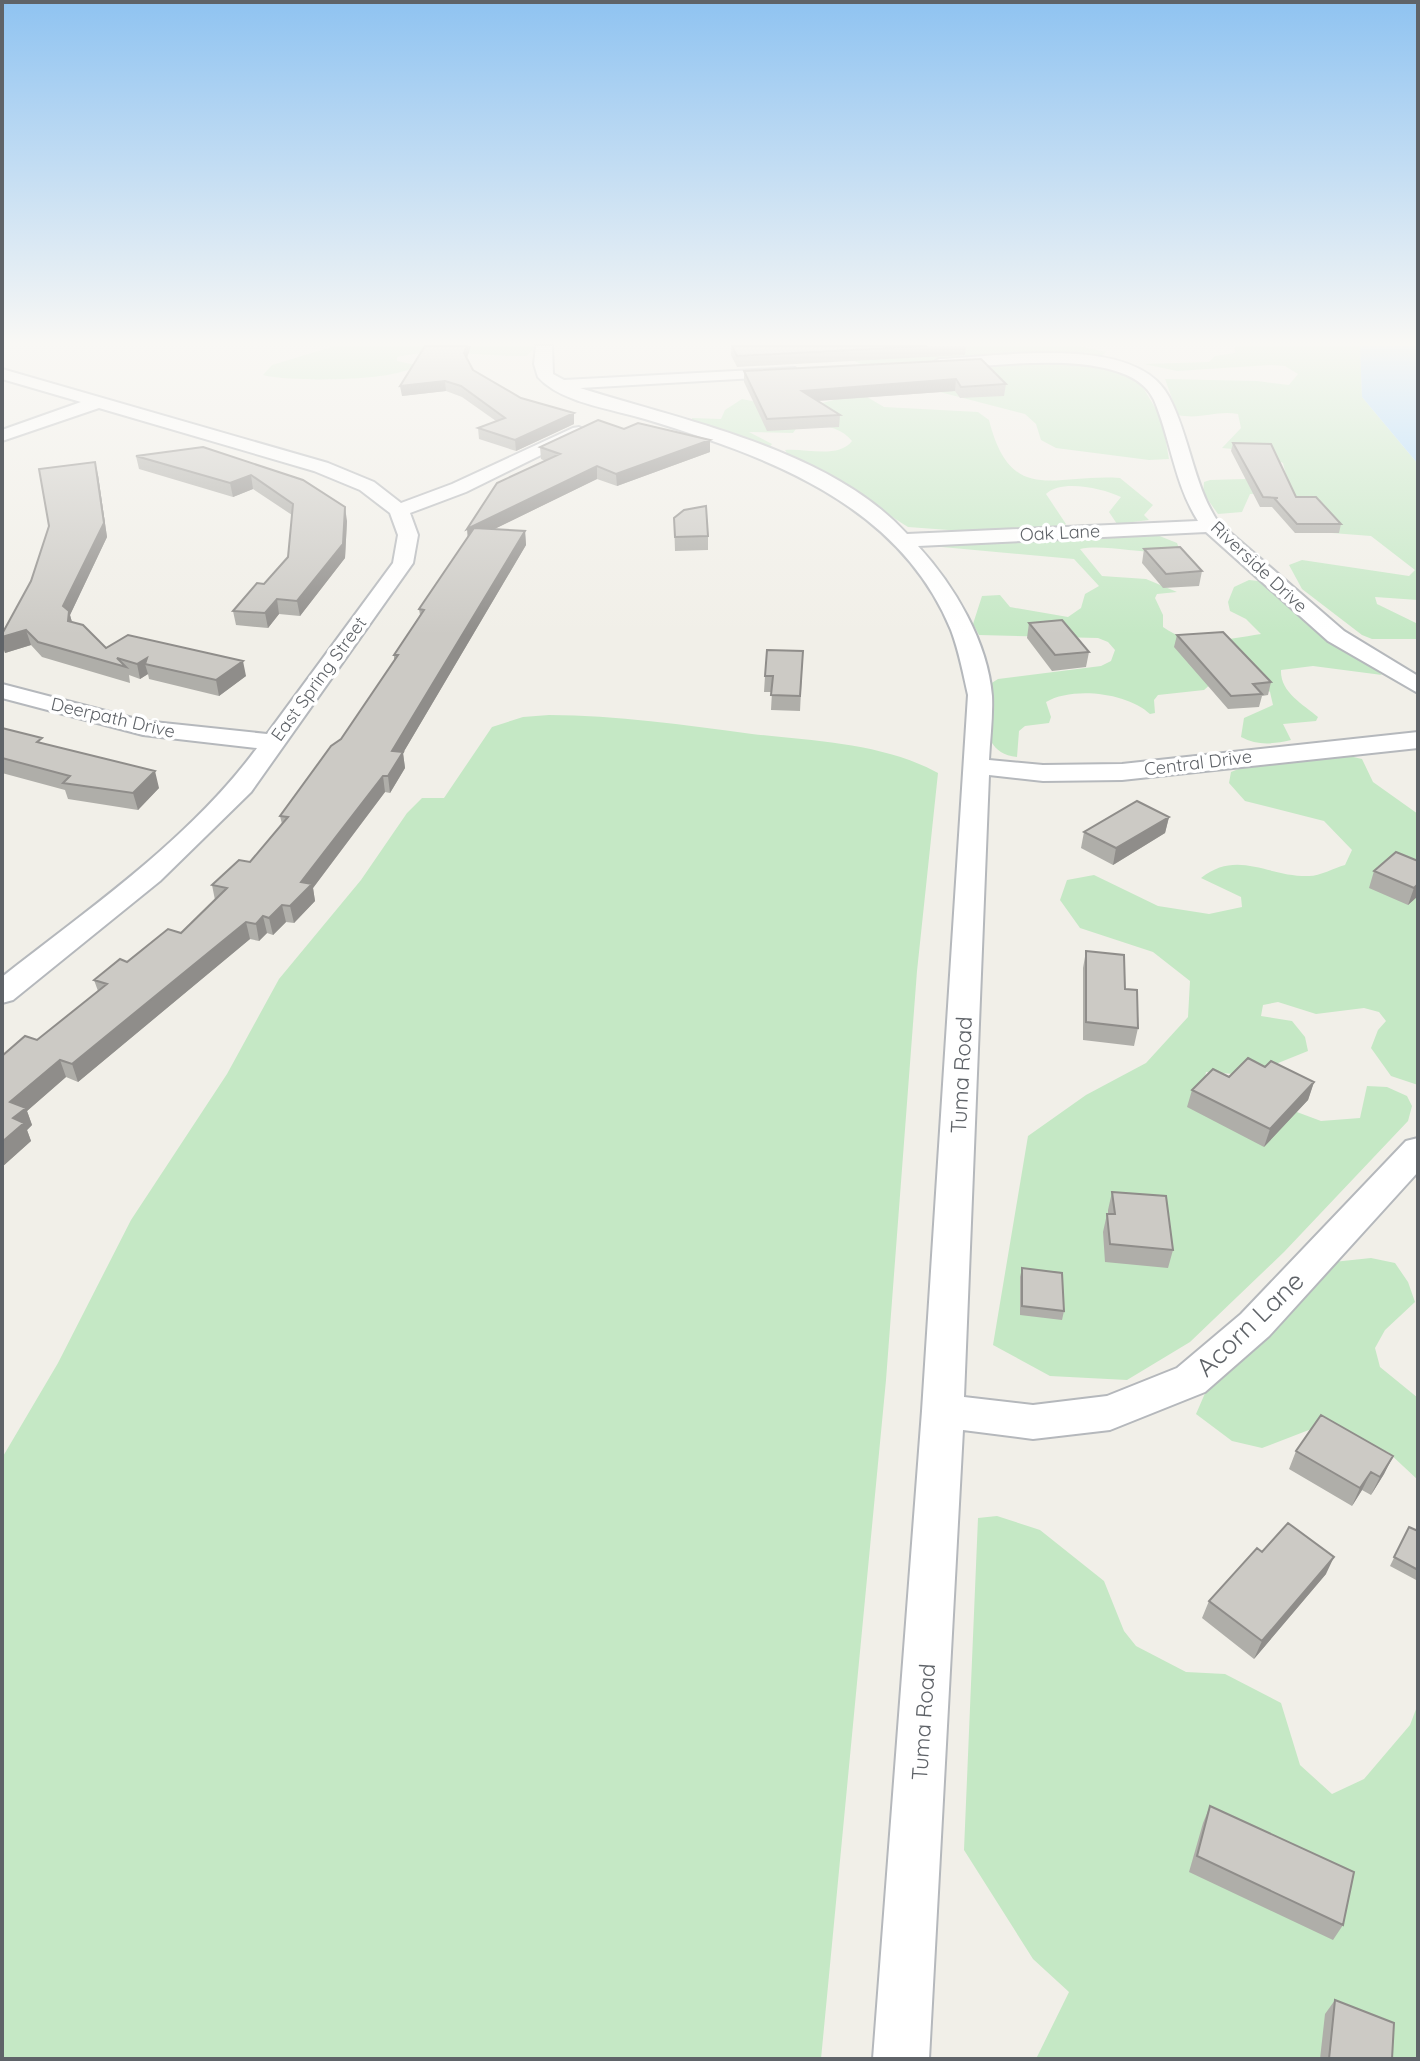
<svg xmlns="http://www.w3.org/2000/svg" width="1420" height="2061" viewBox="0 0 1420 2061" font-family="Quicksand,sans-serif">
  <rect width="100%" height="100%" fill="#f1efe8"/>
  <path fill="#c5e8c5" d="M335 346H536L527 356C483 357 441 347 397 357V361L416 365C400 382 287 382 263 375L272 365Z
    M820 346H1078L1106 352 1100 357 884 365 861 364Z
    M1235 346H1360L1362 397 1418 464V600L1375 597 1377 604 1418 624V639H1372L1362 635 1302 589 1289 565 1302 560 1409 576 1415 570 1371 536 1332 533 1277 493 1250 494 1242 512 1218 514 1203 493 1204 482 1210 480 1281 478 1286 475 1283 463 1255 451 1222 448 1241 428 1238 414C1216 410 1201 420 1178 415L1165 379 1257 381 1289 385 1298 374 1285 366 1270 365 1177 371 1144 364 1209 362 1215 356 1235 353Z
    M1035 361 1098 363 1136 376 1162 419 1169 459 1149 460 1056 448 1041 440 1036 424 1025 414 936 391 877 371Z
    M862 394 884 407 978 412 989 420C1011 507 1055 473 1120 478L1153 505 1144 515 1149 520 1117 524 1109 512 1121 497C1102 488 1061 479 1046 494L1066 524 1060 529 976 532 908 527 821 472 789 457 785 450C806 448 838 459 852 441 840 426 816 422 798 426L793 433 749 432 772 444 769 448 753 446 692 422V418L721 419 725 410 742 399C766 404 792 408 818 404 833 401 846 395 862 394Z
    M1147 531 1177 543 1180 551C1147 556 1105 543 1080 549L1102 576 1146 579 1177 592 1157 594 1155 598 1163 615V627C1193 649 1227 639 1261 634L1246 619 1230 611 1228 602 1234 587 1249 580 1267 582 1382 675 1313 666 1281 670C1280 692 1303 704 1318 717L1316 721 1283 724 1291 740C1273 744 1258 746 1241 737L1244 718 1273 705 1270 692 1258 682 1212 683 1204 690 1158 695 1154 700 1155 713 1150 714C1128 693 1073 686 1046 702L1051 717 1049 723 1025 726 1019 731 1017 757C979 753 986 714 987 686L998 679 1101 666 1111 661 1115 650 1108 642 1098 638 979 635 973 624 982 596 1000 595 1010 607 1068 617 1081 608 1085 594 1099 586 1074 559 931 546 933 543Z
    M549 715C617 715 684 725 752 734 813 741 883 743 938 773L917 971 886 1380 821 2059H2V1458L58 1363 131 1220 227 1074 279 979 361 880 407 813 422 798H444L492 727 523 717Z
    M1345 755 1362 759 1373 782 1418 814V1085L1391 1076 1371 1048 1378 1030 1386 1021 1379 1012 1364 1008 1316 1014 1278 1002 1263 1005 1261 1016 1292 1021 1305 1037 1308 1051 1248 1075 1206 1072 1205 1078 1321 1121 1360 1118 1367 1086 1387 1087 1407 1096 1412 1106 1408 1121 1284 1252 1190 1342 1127 1380 1050 1376 993 1345 1028 1136 1086 1095 1146 1063 1188 1017 1190 981 1153 952 1080 928 1060 900 1067 880 1094 875 1158 906 1209 914 1242 907 1241 897 1201 878C1238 849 1267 877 1309 876 1320 876 1334 868 1345 865L1352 850 1324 821 1245 801 1229 783 1231 772 1241 768Z
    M1371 1258 1395 1263 1408 1282 1415 1302 1385 1330 1375 1348 1380 1367 1418 1398V1480L1388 1452 1357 1439 1314 1428 1262 1448 1232 1441 1196 1414 1206 1391 1324 1263Z
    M997 1516 1040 1530 1104 1581 1124 1631 1136 1646 1186 1672 1225 1674 1281 1703 1300 1765 1332 1794 1364 1779 1410 1725 1418 1704V2059H1036L1069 1992 1033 1959 964 1850 978 1518Z"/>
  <path fill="#aadaff" d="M1360 346H1418V464L1362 397Z"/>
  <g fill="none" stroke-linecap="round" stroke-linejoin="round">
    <g stroke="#b5b8bc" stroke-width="4">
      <path id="street" d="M536 346H552L553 374 564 380 795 368 797 371 789 376 580 388C685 421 831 450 907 534L1198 521C1174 483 1171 440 1154 400 1129 344 990 367 939 369L931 364 939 359C999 357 1137 333 1169 397 1190 437 1193 484 1218 522L1344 631 1418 676V693L1328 641 1206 532 918 546C954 585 988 642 992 696 993 717 990 739 989 760L1043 765 1122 764 1418 732V748L1122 780 1043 781 989 775 964 1397 1033 1405 1107 1396 1177 1368 1241 1314 1406 1141 1418 1138V1172L1269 1336 1205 1392 1110 1430 1033 1439 963 1430 929 2059H873L922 1411 968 695C963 673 959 651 951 630 899 503 766 456 645 419 613 409 561 403 538 377L534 364Z
        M2 369 328 463 374 482 401 503 452 484 573 428 579 427 588 432 466 492 410 513 418 535 413 563 251 792 160 881 13 1000 2 1003V977C91 907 189 840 257 748L143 735 2 698V684L144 721 267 734 393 563 398 535 390 513 360 490 314 471 99 408 2 441V430L81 402 2 379Z"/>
    </g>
    <use href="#street" fill="#fff" fill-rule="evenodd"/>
  </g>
  <path fill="#afaea9" d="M425 346H471L467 358 473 370 521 398 574 424 516 451 479 439 478 428 496 421 462 397 446 391 402 396Z
    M731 346H966L965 355 737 367 731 355Z
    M981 359 1006 384 1004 396 960 398 955 391 818 401 840 415 839 427 767 431 744 382V371Z
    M624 429 710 452 617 486 597 479 494 529 525 531 526 545 403 753 405 768 390 793 385 792 313 888 315 901 294 923 286 922 273 935 267 933 259 941 250 939 78 1082 66 1077 27 1111 32 1125 27 1130 31 1141 2 1167V1056L37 1040 98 991 94 980 181 933 215 900 212 885 250 862 282 824 280 816 341 739 394 661V655L420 615 419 609 545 461 541 459 540 447Z
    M1233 443 1296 497 1341 524 1339 533H1295L1272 507H1260L1231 451Z
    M203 447 347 521 345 558 300 616 279 614 268 628 236 625 233 611 264 584 288 557 292 515 253 489 233 497 139 469 136 456Z
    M98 475 107 537 70 615 72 622 106 648 246 676 219 696 149 679 148 674 140 679 129 675 130 683 42 657 31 645 5 653 2 643V634Z
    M674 518 708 536V550L675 551Z
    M1144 549 1202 571 1199 586 1163 588 1142 563Z
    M1029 623 1089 652 1086 667 1052 671 1027 638Z
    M1177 635 1271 682 1268 695 1262 696 1259 707 1228 709 1174 647Z
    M803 651 800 711 771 710 772 692H764L765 676Z
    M2 728 44 744 159 788 138 810 68 799 65 790 2 773Z
    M1169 817 1165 833 1113 865 1081 848 1084 832Z
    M1396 852 1418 896 1408 905 1369 888 1374 871Z
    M1086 951 1125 989 1138 1028 1134 1046 1083 1040V968Z
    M1265 1067 1314 1082 1308 1100 1264 1147 1187 1107 1192 1090Z
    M1112 1192 1173 1250 1168 1268 1105 1262 1103 1232 1107 1214H1108V1210Z
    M1022 1268 1064 1311 1062 1320 1020 1315V1277Z
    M1296 1451 1393 1456 1384 1474 1371 1495 1362 1490 1352 1506 1289 1469Z
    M1409 1527 1418 1531V1581L1390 1566Z
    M1326 1574 1254 1659 1202 1618 1209 1601Z
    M1210 1806 1343 1925 1333 1940 1189 1872 1203 1823Z
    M1335 2000 1392 2059H1320L1325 2014Z"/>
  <path fill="#8f8d8a" d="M467 346H471L465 363 464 353Z
    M956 379 955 391 801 402 802 391Z
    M445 381 446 391 402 396 400 386Z
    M574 413V424L516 451 515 440Z
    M710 440V452L617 486 616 474Z
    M95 462 98 475 107 537 70 615 73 626 72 636 63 606Z
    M597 466V479L468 542 467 529Z
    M251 475 253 489 233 497 230 483Z
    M345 507 347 521 345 558 300 616 297 601Z
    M525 531 526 545 403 753 405 768 390 793 388 776 392 751Z
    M277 599 279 614 268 628 265 613Z
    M26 630 31 645 5 653 2 643V637Z
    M147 658 145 664 148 674 140 679 137 664Z
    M243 661 246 676 219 696 216 680Z
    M155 771 159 788 138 810 133 793Z
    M383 776 385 792 313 888 315 901 294 923 290 906 301 882Z
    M1169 817 1165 833 1113 865 1116 848Z
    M1418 884V896L1408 905 1414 888Z
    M282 905 286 922 273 935 269 918Z
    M263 916 267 933 259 941 256 924Z
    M246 922 250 939 78 1082 72 1064Z
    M60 1060 66 1077 27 1111 32 1125 27 1130 31 1141 2 1167V1142L13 1118 10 1102Z
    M1314 1082 1308 1100 1264 1147 1270 1129Z
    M1393 1456 1384 1474 1371 1495 1380 1477Z
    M1371 1472 1362 1490 1352 1506 1360 1488Z
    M1334 1557 1326 1574 1254 1659 1262 1641Z"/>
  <path fill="#cccac5" stroke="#8f8d8a" stroke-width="2" d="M425 346H467L464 353 473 370 521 398 574 413 515 440 478 428 505 418 461 386 445 381 400 386Z
    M732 346H927L737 356Z
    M981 359 1006 384 961 387 956 379 802 391 840 415 767 419 744 371Z
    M598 420 624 429 638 423 710 440 616 474 597 466 467 529 497 483 560 454 540 447Z
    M1233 443 1271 444 1296 497H1316L1341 524H1297L1274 498H1278L1263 497Z
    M203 447 303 480 345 507 343 544 297 601 277 599 265 613 233 611 257 583 264 584 288 557 293 504 251 475 230 483 136 456Z
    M95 462 104 523 63 606 69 611 68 621 83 625 106 648 128 635 243 661 216 680 145 664 147 658 137 664 117 658 126 667 38 642 26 630 2 637V634L31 581 49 526 39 469Z
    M706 506 708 536 675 537 674 518 684 510Z
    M474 528 525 531 392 751 403 752 388 776H383L301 882 312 884 290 906 282 905 269 918 263 916 256 924 246 922 72 1064 60 1060 10 1102 26 1108 13 1118 24 1123 2 1142V1056L25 1036 37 1040 107 984 94 980 120 959 127 962 168 929 181 933 227 888 212 885 239 860 250 862 288 817 280 816 331 746 341 739 398 655H394L424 610 419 609Z
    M1180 547 1202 571 1166 574 1144 549Z
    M1062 620 1089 652 1055 655 1029 623Z
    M1223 632 1271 682 1253 684 1262 694 1231 696 1177 635Z
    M767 650 803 651 800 696 771 695 773 676H765Z
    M2 728 42 738 37 742 155 771 133 793 63 783 70 776 2 758Z
    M1137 801 1169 817 1116 848 1084 832Z
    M1396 852 1418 861V884L1414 888 1374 871Z
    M1086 951 1124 955 1125 989 1137 990 1138 1028 1086 1022Z
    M1248 1058 1265 1067 1271 1061 1314 1082 1270 1129 1192 1090 1213 1069 1229 1077Z
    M1112 1192 1166 1196 1173 1250 1110 1244 1107 1214H1115Z
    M1022 1268 1062 1273 1064 1311 1022 1306Z
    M1321 1415 1393 1456 1380 1477 1371 1472 1360 1488 1296 1451Z
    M1288 1523 1334 1557 1262 1641 1209 1601 1257 1548 1262 1552Z
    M1409 1527 1418 1531V1570L1394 1557Z
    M1210 1806 1354 1872 1343 1925 1197 1856Z
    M1335 2000 1394 2023 1392 2059H1329Z"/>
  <linearGradient id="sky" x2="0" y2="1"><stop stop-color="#8fc3f1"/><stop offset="0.54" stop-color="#f9f8f5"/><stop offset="1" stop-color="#f9f8f5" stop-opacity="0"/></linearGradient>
  <rect width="1420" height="635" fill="url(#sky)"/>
  <g text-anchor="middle" stroke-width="7" stroke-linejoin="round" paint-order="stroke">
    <g font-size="18" fill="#5f6368" stroke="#fff">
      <text transform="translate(1060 533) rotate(-3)" y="6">Oak Lane</text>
      <text transform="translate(1259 567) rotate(43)" y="6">Riverside Drive</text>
      <text transform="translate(319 679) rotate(-54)" y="6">East Spring Street</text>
      <text transform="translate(113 718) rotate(13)" y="6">Deerpath Drive</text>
      <text transform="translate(1198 763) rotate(-7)" y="6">Central Drive</text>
    </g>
    <g font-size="22" fill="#5f6368" stroke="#fff">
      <text transform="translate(961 1075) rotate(-87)" y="8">Tuma Road</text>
      <text transform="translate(923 1722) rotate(-86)" y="8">Tuma Road</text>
    </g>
    <g font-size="26" fill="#5f6368" stroke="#fff">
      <text transform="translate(1250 1324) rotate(-44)" y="9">Acorn Lane</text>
    </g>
  </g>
  <rect width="1420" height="2061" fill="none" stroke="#5f6368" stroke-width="8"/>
</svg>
